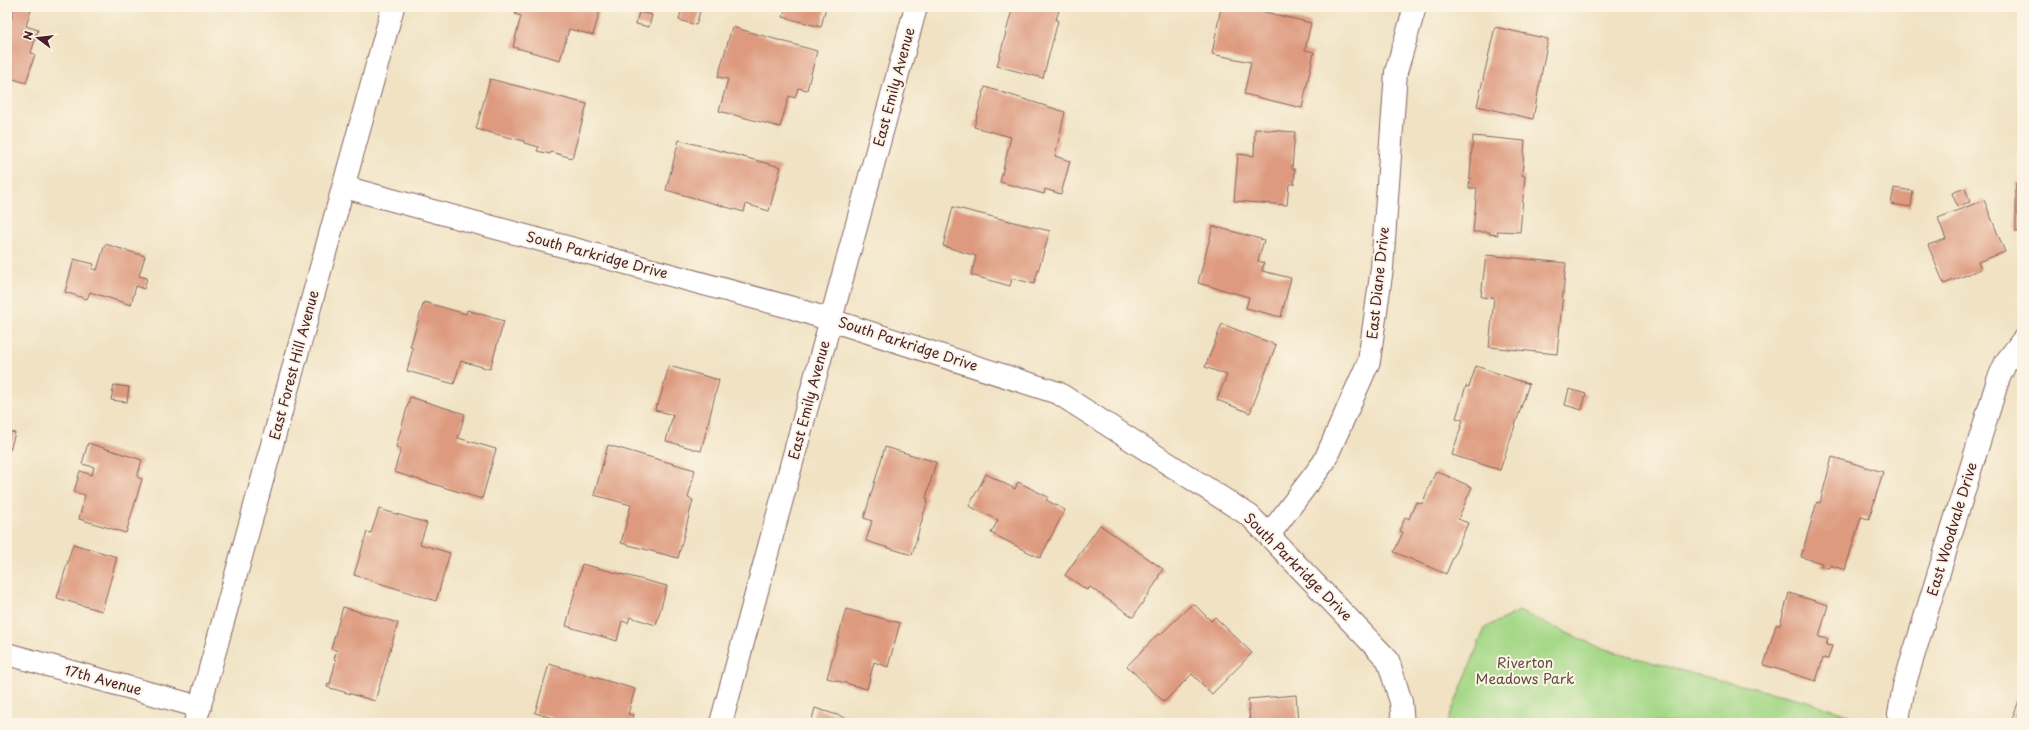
<svg xmlns="http://www.w3.org/2000/svg" width="2029" height="730" viewBox="0 0 2029 730" font-family="'Playpen Sans',sans-serif">
  <rect width="100%" height="100%" fill="#fcf5e5"/>
  <filter id="ink" filterUnits="userSpaceOnUse"><feTurbulence type="fractalNoise" baseFrequency=".025" numOctaves="2"/><feDisplacementMap in="SourceGraphic" scale="8" xChannelSelector="R" yChannelSelector="G"/><feConvolveMatrix kernelMatrix="1 2 1 2 8 2 1 2 1" color-interpolation-filters="sRGB"/></filter>
  <filter id="wash" filterUnits="userSpaceOnUse"><feTurbulence type="fractalNoise" baseFrequency=".012" numOctaves="4" result="noise"/><feDisplacementMap in="SourceGraphic" scale="16" xChannelSelector="R" yChannelSelector="G"/><feGaussianBlur stdDeviation="0.9" result="paint"/><feColorMatrix in="noise" values="0 0 0 0 0 0 0 0 0 0 0 0 0 0 0 0 0 1.4 0 .05"/><feComposite in="paint" operator="in"/></filter>
  <g filter="url(#wash)">
    <rect width="100%" height="100%" fill="#f0e2c3"/>
    <path fill="#a5d888" stroke="#787c5a" d="M1519 611 1598 647 1694 674 1804 700 1871 723H1447L1485 628Z"/>
    <g id="blocks">
      <path fill="#dd9a7e" d="M14 7H32L26 26 38 30 31 53 35 54 26 83 7 77V19L11 20Z
        M517 7H601L593 35 569 29 560 60 513 47 521 16 515 14Z
        M682 7 701 8 696 25 679 20Z
        M786 7H826L821 27 783 17Z
        M1003 7H1060L1056 20 1058 21 1043 78 997 66 1012 10Z
        M1221 7H1244L1311 23 1305 50 1314 52 1302 108 1244 94 1251 62 1212 54Z
        M639 12 652 15 649 27 636 24Z
        M732 27 817 51 807 90 798 88 795 98 789 96 780 127 719 111 728 79 718 77Z
        M1495 27 1548 39 1533 119 1477 106Z
        M490 79 587 104 572 158 551 152 550 154 537 151 539 147 524 143V141L476 129Z
        M985 87 1065 112 1055 156 1070 161 1061 194 1045 189 1044 194 1000 182 1011 137 974 127Z
        M1255 129 1295 132 1292 169H1295L1294 184H1289L1287 205 1234 201 1238 154 1254 156Z
        M1473 136 1525 141 1522 175 1525 176 1520 232 1497 231 1498 235 1489 234 1490 232H1473L1477 188H1469Z
        M679 140 781 167 769 211 746 204 744 212 666 190Z
        M2016 183H2022V231L2016 232Z
        M1894 188 1913 191 1911 207 1891 204Z
        M1965 188 1970 202 1957 206 1952 193Z
        M1984 200 2005 252 1978 262 1981 269 1944 284 1928 245 1946 239 1938 218Z
        M953 207 1050 231 1034 284 1012 278 1010 286 971 275 976 256 943 246Z
        M1213 226 1264 240 1258 261 1264 263 1262 271 1291 278 1281 317 1246 308 1249 297 1198 283Z
        M105 244 145 256 139 276 147 278 144 289 136 286 131 305 90 292 87 299 65 292 74 259 94 264 92 269 97 270Z
        M1486 255 1566 263 1557 354 1489 347 1494 298 1481 297Z
        M424 302 466 314 467 310 504 321 490 369 461 361 454 384 407 371 413 348 410 347Z
        M1222 324 1276 345 1250 413 1217 400 1227 375 1205 367Z
        M669 366 719 380 701 451 666 441 673 415 655 410 656 405H658Z
        M1476 366 1529 384 1500 470 1452 455 1463 420 1456 418 1466 386 1469 387Z
        M114 385 129 387 127 402 111 400Z
        M1569 389 1586 394 1582 410 1565 405Z
        M410 397 465 414 458 438 496 449 482 499 394 472 401 449 396 447Z
        M7 431 15 433 10 450 7 449Z
        M88 443 142 460 137 477 142 479 126 533 79 519 85 495 74 492 80 471 92 475 94 467 82 464Z
        M608 445 695 470 688 498 693 500 678 558 621 543 631 505 594 495Z
        M885 447 936 462 926 498 928 499 912 555 866 541 872 521 864 518Z
        M1832 457 1883 472 1869 519 1861 517 1845 570 1830 565 1829 568 1821 566 1822 563 1801 557 1817 502 1820 503Z
        M1436 471 1472 487 1458 519 1468 523 1446 574 1394 552 1403 532 1400 531 1405 517 1409 519 1416 502 1422 504Z
        M986 474 1015 489 1018 482 1048 497 1046 500 1065 510 1040 558 991 533 998 520 969 506Z
        M379 509 427 523 420 544 450 553 436 601 354 575 367 532 371 533Z
        M1100 525 1163 569 1158 577 1159 578 1133 617 1090 587 1087 590 1065 575Z
        M73 544 117 557 102 611 57 598Z
        M582 564 667 586 656 625 630 617 628 623 622 621 617 641 566 626Z
        M1789 593 1828 605 1819 637 1828 639 1826 645 1832 646 1828 659 1823 658 1816 681 1764 665 1776 625H1780Z
        M1193 603 1211 621 1215 617 1252 653 1212 694 1192 674 1164 702 1127 666 1158 634 1160 635Z
        M343 607 398 623 375 701 327 687 328 684H330L336 660 334 659 337 650 331 649Z
        M846 609 900 623 888 667 874 662 867 689 827 678Z
        M549 664 635 689 628 714 634 715 632 723H571L535 713Z
        M2022 694V723H2010Z
        M1296 695 1298 723H1250L1248 699Z
        M815 708 853 720 854 718 862 721V723H811Z"/>
    </g>
  </g>
  <g filter="url(#ink)">
    <use href="#blocks" fill-opacity="0" stroke="#846360" stroke-width="1"/>
    <g fill="none" stroke-linecap="round" stroke-linejoin="round">
      <g stroke="#846360" stroke-width="24">
        <path id="minor" d="M344 187 793 308 1058 393 1250 516 1388 660 1401 702 1403 723
          M1269 535 1324 462 1369 361 1382 268 1396 72 1415 7
          M7 654 200 707
          M721 723 916 7
          M1899 723V714L1904 686 1998 380 2006 362 2022 341"/>
      </g>
      <g stroke="#846360" stroke-width="24">
        <path id="tertiary" d="M195 723 393 7"/>
      </g>
      <use href="#minor" stroke="#fff" stroke-width="22"/>
      <use href="#tertiary" stroke="#fff" stroke-width="22"/>
    </g>
  </g>
  <g text-anchor="middle" stroke-width="4" stroke-linejoin="round" paint-order="stroke">
    <g font-size="14" fill="#4a1f2b" stroke="#fcf5e5">
      <text transform="translate(894 87) rotate(-75)" y="5">East Emily Avenue</text>
      <text transform="translate(597 255) rotate(15)" y="5">South Parkridge Drive</text>
      <text transform="translate(1378 283) rotate(-84)" y="5">East Diane Drive</text>
      <text transform="translate(908 344) rotate(18)" y="5">South Parkridge Drive</text>
      <text transform="translate(294 365) rotate(-75)" y="5">East Forest Hill Avenue</text>
      <text transform="translate(809 400) rotate(-75)" y="5">East Emily Avenue</text>
      <text transform="translate(1952 529) rotate(-73)" y="5">East Woodvale Drive</text>
      <text transform="translate(1298 567) rotate(45)" y="5">South Parkridge Drive</text>
      <text transform="translate(103 680) rotate(15)" y="5">17th Avenue</text>
    </g>
    <g font-size="14" fill="#614d42" stroke="#fcf5e5">
      <text x="1525" y="668">Riverton<tspan x="1525" dy="16">Meadows Park</tspan></text>
    </g>
  </g>
  <rect width="2029" height="730" fill="none" stroke="#fcf5e5" stroke-width="24"/>
  <g transform="translate(38 38) rotate(285)" stroke="#fcf5e5" stroke-width="3" paint-order="stroke">
  <path d="M0-3L7 15L0 10L-7 15Z" fill="#4a1f2b"/>
  <text y="-6" font-size="11" font-weight="bold" text-anchor="middle" fill="#4a1f2b">N</text>
  </g>
</svg>
